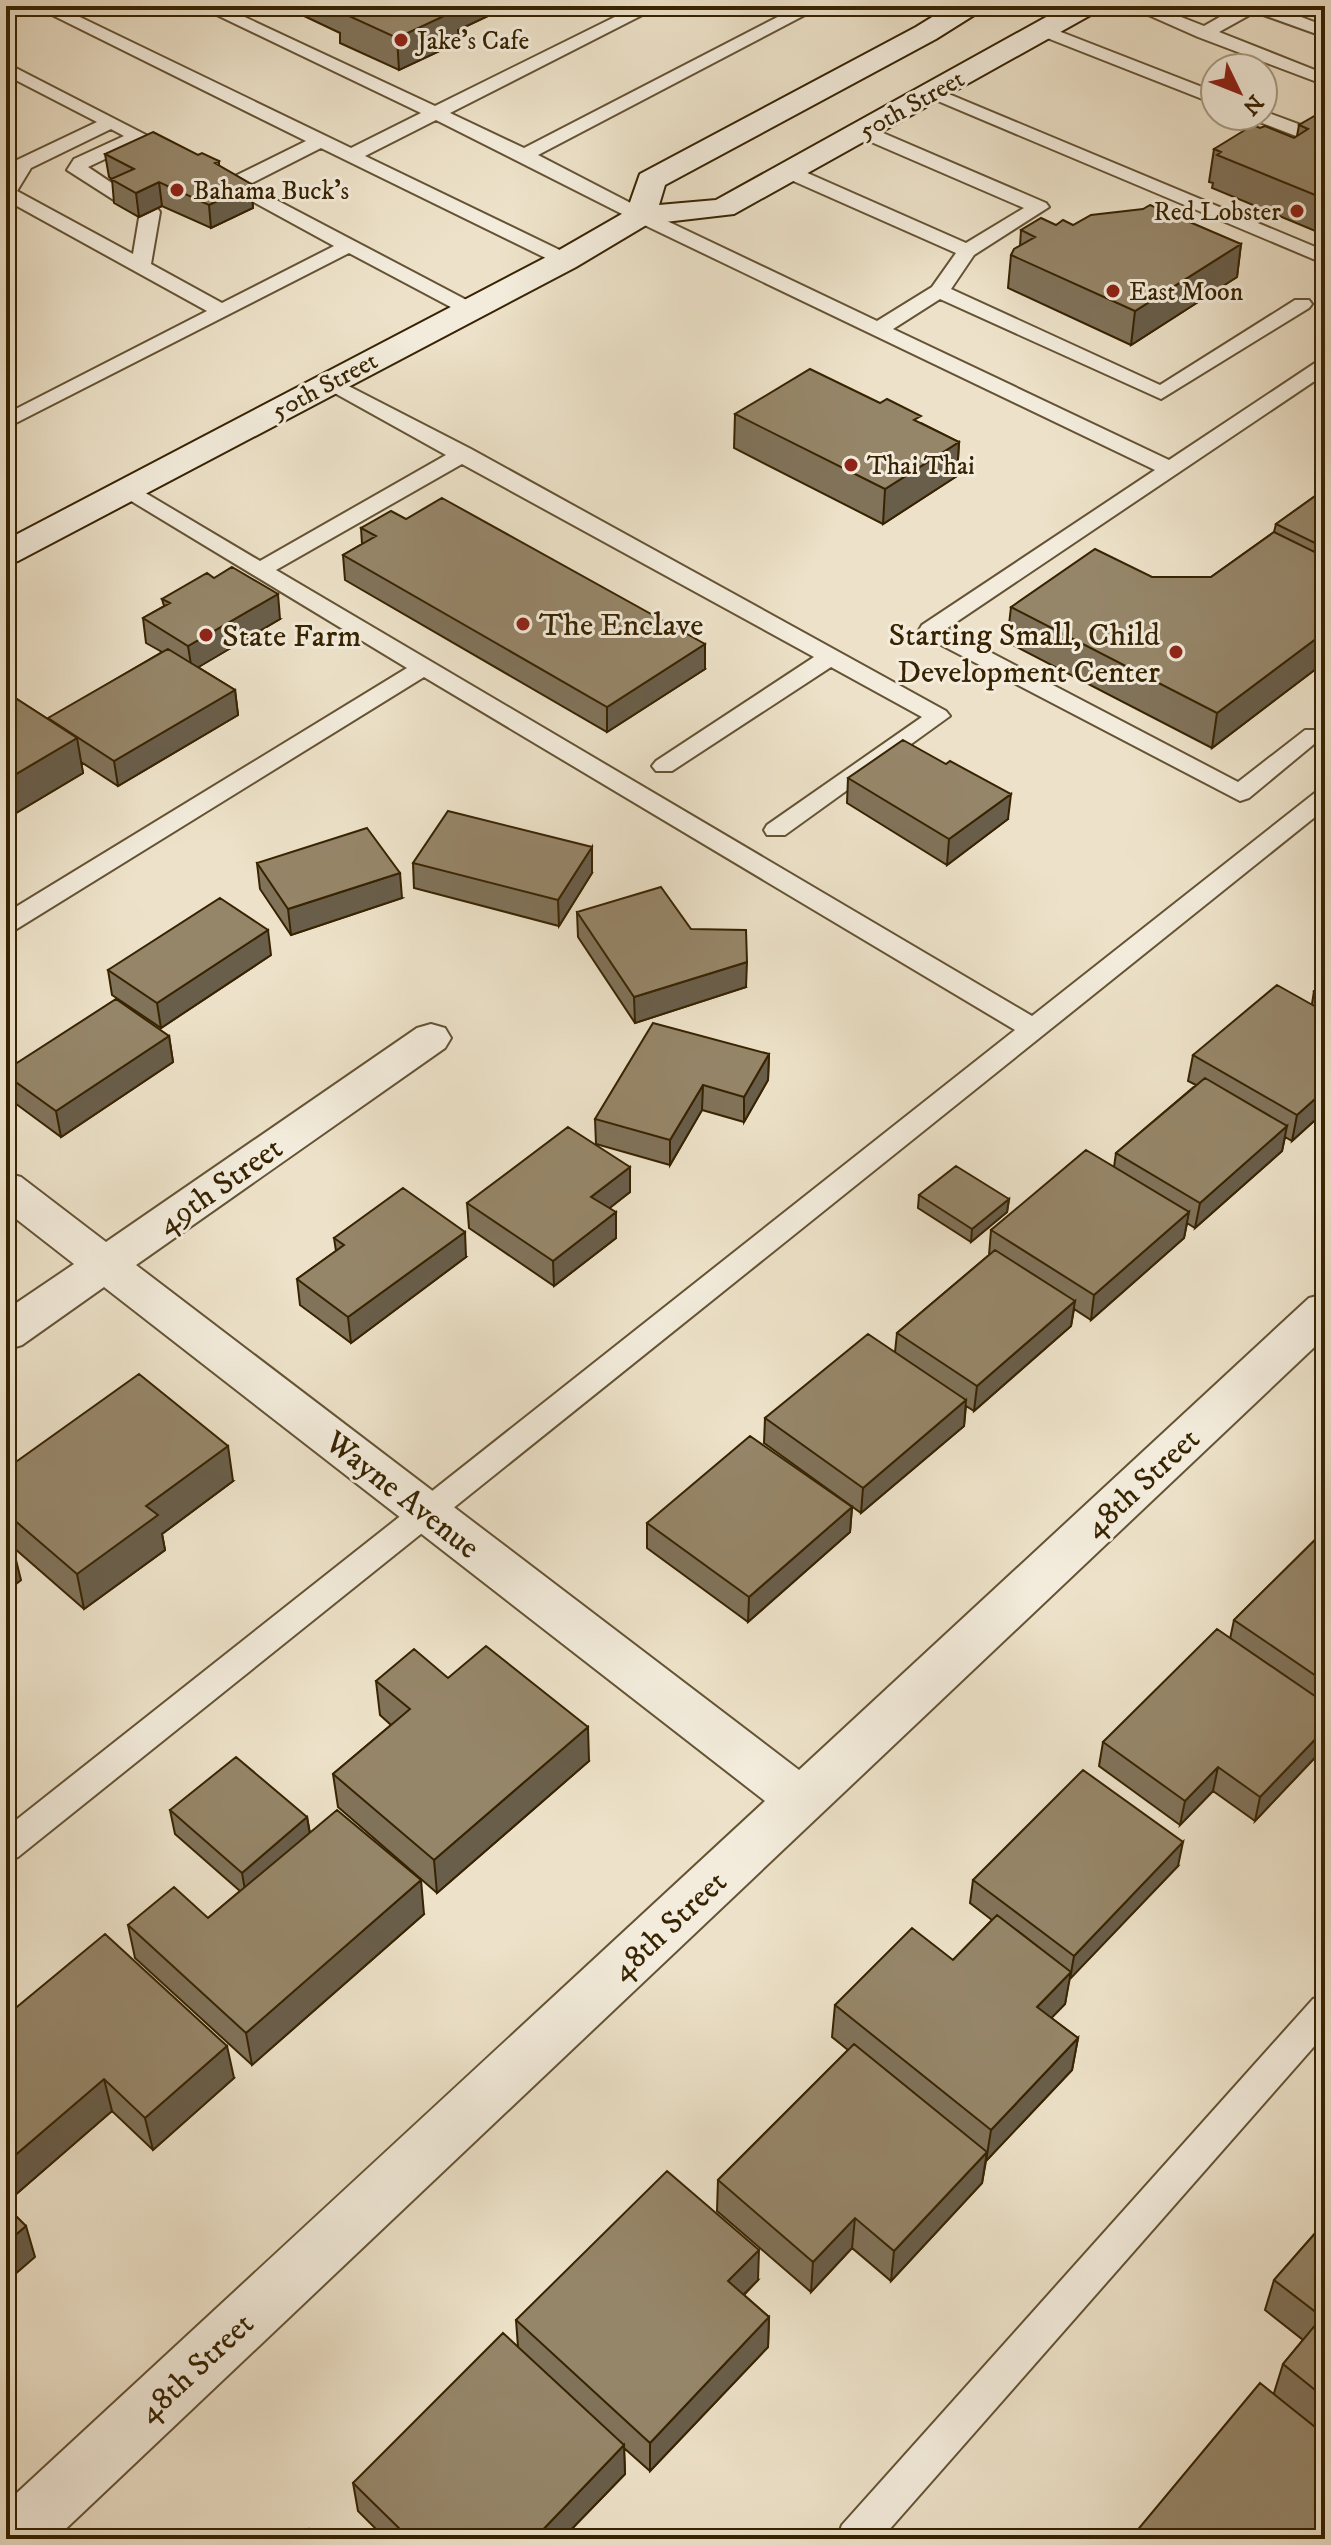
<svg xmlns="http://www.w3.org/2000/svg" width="1331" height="2545" viewBox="0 0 1331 2545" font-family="'IM FELL DW Pica',serif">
  <rect width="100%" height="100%" fill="#ede2c9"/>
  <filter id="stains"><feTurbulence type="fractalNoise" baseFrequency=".0025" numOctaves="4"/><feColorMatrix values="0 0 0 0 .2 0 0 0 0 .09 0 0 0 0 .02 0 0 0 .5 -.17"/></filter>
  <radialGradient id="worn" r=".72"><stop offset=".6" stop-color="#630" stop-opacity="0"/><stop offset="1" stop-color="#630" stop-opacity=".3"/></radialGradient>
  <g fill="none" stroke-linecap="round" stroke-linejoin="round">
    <g stroke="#645333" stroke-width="4">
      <path id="lane" d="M34 6H57L351 148 421 113 198 6H221L435 106 637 6H660L450 113 524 148 799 6H822L538 155 648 212 877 321 932 287 956 253 782 176 780 172 782 168H796L966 243 1024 208 855 135 853 131 862 125 869 127 1046 203 1049 207 974 255 951 289 1160 385 1295 300H1309L1312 304 1309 308 1161 399 940 299 893 329 1169 460 1318 361 1325 359V374L946 629 1238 782 1305 730H1321L1325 735 1249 798 1240 801 922 635 919 630 922 625 1155 470 634 220 436 120 365 156 572 256 575 260 572 264H558L321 148 248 185 476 305 479 309 476 313H462L349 253 6 428V414L207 311 6 200V178L17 160 97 122 6 75V63L181 153 172 159 139 143 88 167 134 198 131 202H117L67 170 74 159 124 136 111 129 31 168 17 191 133 254 140 212 143 208H157L160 212 151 264 222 303 334 246 210 178 220 172 233 177 306 141Z
        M1128 6H1153L1204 26 1239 6H1272L1325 26V37L1255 12 1219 32 1325 74V85L1198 37Z
        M1043 25 1215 92V104L1037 34 1034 30 1037 26Z
        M932 87 1325 251V264L926 96 923 92Z
        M1263 111 1325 134V147L1254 120 1252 116H1263Z
        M329 376 471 449 946 711 950 716 785 835H767L764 830 767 825 922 717 831 667 672 771H656L652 766 656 761 814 657 462 464 276 570 1032 1016 1316 792 1325 789V809L18 1857 6 1861V1828L1015 1030 424 677 15 930 6 932V913L407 668 113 490 116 485H132L260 561 446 455 322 386 319 382Z
        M1325 1995V2034L881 2539H837L842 2525 1313 1999Z"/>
    </g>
    <g stroke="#645333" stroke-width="4">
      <path id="street" d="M431 1024 445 1028 451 1038 445 1048 136 1265 799 1770 1309 1298 1325 1294V1337L55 2539H6V2503L765 1801 104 1287 22 1345 6 1350V1310L74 1264 6 1211V1173L21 1177 106 1242 417 1028Z"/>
    </g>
    <g stroke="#372301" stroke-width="4">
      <path id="secondary" d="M950 6H983L979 12 936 39 665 185 659 205 716 200 1066 6H1100L1096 12 734 214 648 224 576 267 18 561 6 564V540L554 253 627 211 640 174 916 27Z"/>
    </g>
    <use href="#lane" fill="#f3ecdc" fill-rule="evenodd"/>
    <use href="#street" fill="#f3ecdc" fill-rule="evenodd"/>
    <use href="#secondary" fill="#f3ecdc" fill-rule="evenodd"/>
  </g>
  <path fill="#81735a" stroke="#372301" stroke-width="2" d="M283 6H509L458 30 459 42 399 70 340 43V33Z
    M1325 118V235L1212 188 1213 183 1209 182 1214 149 1294 138 1297 136 1299 125Z
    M105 154 198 155 219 161V166L251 184 253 208 211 228 162 206 139 217 114 203 112 179 109 177Z
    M1056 225H1073L1241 244 1237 277 1131 345 1008 288 1011 255 1020 246 1021 230Z
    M735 414 921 423 959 442 957 476 883 524 734 448Z
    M1325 489V662L1212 748 1007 642 1011 607 1152 577H1211L1274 532 1276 524Z
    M361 528 705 669 607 732 345 580 343 555 362 544Z
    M162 599 280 619 198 667 235 690 238 715 118 786 81 762 83 773 6 819V692L48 719 162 652 146 643 143 618 164 606Z
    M946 764 1008 819 947 865 847 803 848 778Z
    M257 863 402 898 291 935 260 889Z
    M413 863 592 873 559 926 414 888Z
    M577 912 691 929 746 987 635 1023 578 937Z
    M1325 933V963L1318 960 1323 934Z
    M271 955 161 1028 112 995 108 970Z
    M1325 982V1111L1292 1141 1285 1137 1282 1151 1195 1228 1187 1223 1184 1238 1091 1320 1074 1309 1071 1326 974 1411 966 1406 964 1426 861 1513 764 1443 765 1418 895 1352 897 1333 989 1255 991 1230 1114 1167 1116 1153 1196 1085 1188 1081 1193 1055 1312 1004 1314 991Z
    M169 1036 173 1062 61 1137 8 1098 6 1090V1070Z
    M769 1054 768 1080 744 1122 702 1110 670 1165 596 1144 595 1119Z
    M630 1167V1192L609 1208 616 1238 554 1286 469 1228 467 1203Z
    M919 1195 1009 1199 1007 1212 971 1242 918 1208Z
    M334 1238 466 1257 351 1343 300 1305 297 1279 336 1251Z
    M6 1469 233 1481 162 1534 165 1550 84 1609 6 1541Z
    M852 1507 850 1532 748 1622 647 1548V1523Z
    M1325 1530V1695L1320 1700 1325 1703V1747L1255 1821 1213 1791 1180 1825 1099 1766 1103 1742 1230 1639 1234 1620Z
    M448 1678 589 1761 437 1893 338 1807 333 1774 391 1725 380 1715 376 1681Z
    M170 1810 307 1817 310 1833 424 1914 252 2065 135 1958 128 1925 208 1918 240 1891 175 1834Z
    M1178 1866 1069 1979 1065 2004 1051 2018 1078 2038 1072 2070 986 2161 982 2183 891 2281 852 2248 811 2292 717 2211 718 2180 848 2050 832 2037 835 2005 953 1960 992 1920 970 1903 973 1880Z
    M6 2016 234 2078 153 2150 112 2111 14 2196 6 2188Z
    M1325 2222V2539L1274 2393 1283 2364 1303 2340 1265 2310 1274 2280Z
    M758 2280 744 2295 769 2317 768 2347 650 2471 624 2448 625 2474 562 2539H386L358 2511 353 2483 518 2347 516 2320Z"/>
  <path fill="#695e4a" stroke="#372301" stroke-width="2" d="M444 6H509L458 30 459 42 399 70 397 38Z
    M159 182 162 206 139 217 136 193Z
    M251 184 253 208 211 228 209 205Z
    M1241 244 1237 277 1131 345 1135 311Z
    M959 442 957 476 883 524 885 489Z
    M278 594 280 619 192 671 188 646Z
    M1325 632V662L1212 748 1217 713Z
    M705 644V669L607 732V707Z
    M235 690 238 715 118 786 114 761Z
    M77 738 83 773 6 819V780Z
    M1011 794 1008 819 947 865 949 839Z
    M592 847V873L559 926 558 900Z
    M8 866 15 901 6 906V867Z
    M400 873 402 898 291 935 288 909Z
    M268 930 271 955 161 1028 157 1003Z
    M747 962 746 987 635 1023 634 997Z
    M169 1036 173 1062 61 1137 56 1111Z
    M769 1054 768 1080 744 1122V1097Z
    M703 1085 702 1110 670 1165V1140Z
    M1325 1090V1111L1292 1141 1297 1115Z
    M1287 1126 1282 1151 1195 1228 1200 1203Z
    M630 1167V1192L592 1222 591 1197Z
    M1009 1199 1007 1212 971 1242 972 1229Z
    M616 1212V1238L554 1286 553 1261Z
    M1189 1212 1184 1238 1091 1320 1094 1295Z
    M465 1232 466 1257 351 1343 348 1317Z
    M1075 1301 1071 1326 974 1411 977 1386Z
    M966 1400 964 1426 861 1513 863 1488Z
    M228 1446 233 1481 162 1534 165 1550 84 1609 77 1574 146 1506Z
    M852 1507 850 1532 748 1622 749 1597Z
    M15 1556 21 1580 6 1592V1562Z
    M1325 1677V1695L1316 1704 1322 1680Z
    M588 1727 589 1761 437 1893 434 1860Z
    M1325 1729V1747L1255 1821 1260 1797Z
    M1218 1767 1213 1791 1180 1825 1185 1801Z
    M307 1817 311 1841 246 1896 242 1873Z
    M1183 1842 1178 1866 1070 1979 1074 1956Z
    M421 1880 424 1914 252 2065 246 2033Z
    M1071 1972 1065 2004 1031 2039 1037 2007Z
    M1078 2038 1072 2070 986 2161 991 2130Z
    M227 2046 234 2078 153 2150 145 2118Z
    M104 2079 112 2111 14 2196 6 2171V2163Z
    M987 2152 982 2183 891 2281 894 2251Z
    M855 2218 852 2248 811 2292 813 2262Z
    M26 2226 35 2257 6 2282V2243Z
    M759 2250 758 2280 727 2311 728 2281Z
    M769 2317 768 2347 650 2471V2443Z
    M624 2445 625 2474 562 2539H534Z"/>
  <path fill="#968669" stroke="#372301" stroke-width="2" d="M348 6H448L457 10 397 38 338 11Z
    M1316 115 1325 118V199L1217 155 1221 152 1214 149 1253 125 1260 128 1265 126 1294 138 1308 129 1299 125Z
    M153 132 198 155 202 153 219 161 215 163 251 184 209 205 159 182 136 193 111 179 134 169 105 154Z
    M1150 205 1241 244 1135 311 1011 255 1014 249 1035 237 1021 230 1041 218 1056 225 1063 220 1073 225 1091 215 1143 209Z
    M810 369 880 403 887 399 921 416 914 420 959 442 885 489 735 414Z
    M1325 489V548L1276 524Z
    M442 498 705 644 607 707 343 555 376 536 361 528 391 511 406 519Z
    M1274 532 1325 557V632L1217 713 1011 607 1095 549 1152 577H1211Z
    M232 567 278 594 188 646 143 618 170 603 162 599 207 573 214 578Z
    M168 649 235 690 114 761 48 718Z
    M6 692 77 738 6 780Z
    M903 740 946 764 950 761 1011 794 949 839 848 778Z
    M448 811 592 847 558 900 413 863Z
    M367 828 400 873 288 909 257 863Z
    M661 887 691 929 746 930 747 962 634 997 577 912Z
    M220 898 268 930 157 1003 108 970Z
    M1325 982V997L1314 991Z
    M1277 985 1325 1012V1090L1297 1115 1193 1055Z
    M116 999 169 1036 56 1111 6 1075V1070Z
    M653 1023 769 1054 744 1097 703 1085 670 1140 595 1119Z
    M1205 1078 1287 1126 1200 1203 1116 1153Z
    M568 1127 630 1167 591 1197 616 1212 553 1261 467 1203Z
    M1086 1150 1189 1212 1094 1295 991 1230Z
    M956 1166 1009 1199 972 1229 919 1195Z
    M403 1188 465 1232 348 1317 297 1279 344 1245 334 1238Z
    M995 1250 1075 1301 977 1386 897 1333Z
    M868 1334 966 1400 863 1488 765 1418Z
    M139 1374 228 1446 146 1506 158 1515 77 1574 6 1513V1469Z
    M750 1436 852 1507 749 1597 647 1523Z
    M1325 1530V1677L1322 1680 1234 1620Z
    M6 1548 15 1556 6 1562Z
    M1217 1629 1325 1703V1729L1260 1797 1218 1767 1185 1801 1103 1742Z
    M486 1646 588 1727 434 1860 333 1774 410 1709 376 1681 414 1649 448 1678Z
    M236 1757 307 1817 242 1873 170 1810Z
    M1083 1770 1183 1842 1074 1956 973 1880Z
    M337 1810 421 1880 246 2033 128 1925 174 1887 208 1918Z
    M997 1915 1071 1972 1037 2007 1078 2038 991 2130 835 2005 912 1928 953 1960Z
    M105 1934 227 2046 145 2118 104 2079 6 2163V2016Z
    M854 2044 987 2152 894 2251 855 2218 813 2262 718 2180Z
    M667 2171 759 2250 728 2281 769 2317 650 2443 516 2320Z
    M6 2206 26 2226 6 2243Z
    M1325 2222V2398L1283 2364 1322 2317 1274 2280Z
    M503 2333 624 2445 534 2539H410L353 2483Z
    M1260 2383 1325 2435V2539H1130Z
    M309 2529 319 2539H300Z"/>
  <g fill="#8f2418" stroke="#f3ecdc" stroke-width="3">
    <circle cx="401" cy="40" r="8"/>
    <circle cx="177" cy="190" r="8"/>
    <circle cx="1297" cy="211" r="8"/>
    <circle cx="1113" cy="291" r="8"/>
    <circle cx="851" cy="465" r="8"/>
    <circle cx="523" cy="624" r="8"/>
    <circle cx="206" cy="635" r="8"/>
    <circle cx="1176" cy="652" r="8"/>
  </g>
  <g text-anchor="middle" stroke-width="6" stroke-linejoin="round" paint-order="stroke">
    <g font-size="26" fill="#372301" stroke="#f3ecdc" text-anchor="start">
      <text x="417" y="49">Jake's Cafe</text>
      <text x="193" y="199">Bahama Buck's</text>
      <text x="1281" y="220" text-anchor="end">Red Lobster</text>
      <text x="1129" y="300">East Moon</text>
      <text x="867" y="474">Thai Thai</text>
    </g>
    <g font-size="26" fill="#372301" stroke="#f3ecdc">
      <text transform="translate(911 104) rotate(-29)" y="9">50th Street</text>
      <text transform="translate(324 385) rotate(-28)" y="9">50th Street</text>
    </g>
    <g font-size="32" fill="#372301" stroke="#f3ecdc" text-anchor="start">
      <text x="539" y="635">The Enclave</text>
      <text x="1160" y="645" text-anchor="end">Starting Small, Child<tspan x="1160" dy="37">Development Center</tspan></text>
      <text x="222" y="646">State Farm</text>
    </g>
    <g font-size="32" fill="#372301" stroke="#f3ecdc">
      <text transform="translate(219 1185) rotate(-35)" y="11">49th Street</text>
      <text transform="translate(1141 1482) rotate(-43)" y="11">48th Street</text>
      <text transform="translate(403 1494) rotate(38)" y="11">Wayne Avenue</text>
      <text transform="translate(668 1925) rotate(-43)" y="11">48th Street</text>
      <text transform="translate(195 2367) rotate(-43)" y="11">48th Street</text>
    </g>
  </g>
  <rect width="1331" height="2545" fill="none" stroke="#ede2c9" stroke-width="32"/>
  <rect x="8" y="8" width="1315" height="2529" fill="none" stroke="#372301" stroke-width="4"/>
  <rect x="16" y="16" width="1299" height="2513" fill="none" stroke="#372301" stroke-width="2"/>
  <g transform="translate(1239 92) rotate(133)"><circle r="38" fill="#f3ecdc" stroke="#a89c84" stroke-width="2"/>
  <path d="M0-6L14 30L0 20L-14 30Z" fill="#8f2418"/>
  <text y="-12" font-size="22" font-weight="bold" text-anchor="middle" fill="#372301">N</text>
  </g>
  <rect width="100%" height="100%" filter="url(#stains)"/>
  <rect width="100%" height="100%" fill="url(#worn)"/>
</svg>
